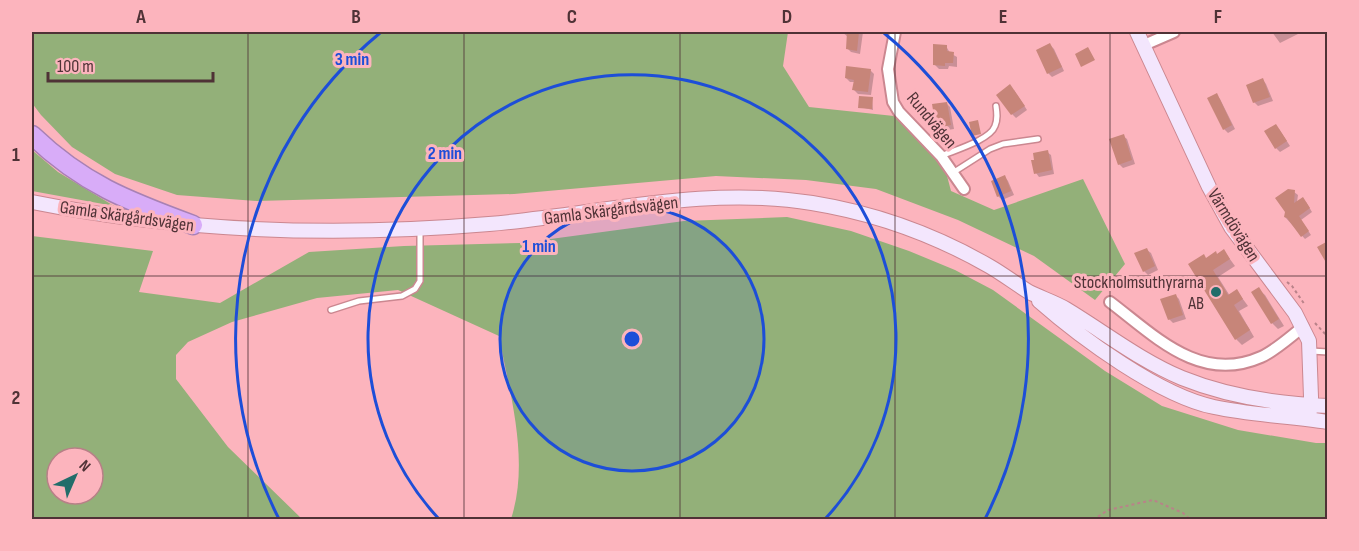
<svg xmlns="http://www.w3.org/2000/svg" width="1359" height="551" viewBox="0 0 1359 551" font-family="'Sofia Sans Condensed',sans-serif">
  <rect width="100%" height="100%" fill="#fcb4bd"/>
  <path fill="#93b079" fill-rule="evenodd" d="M32 32H788L783 66 809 107 894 116 938 158 946 172 951 191 994 210 1083 179 1125 264 1095 300 1034 256 958 220 876 189 806 180 716 176 514 194 257 201 177 195 115 174 72 147 41 115 32 103Z
    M32 150 58 172 114 206 32 191Z
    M787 217 851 231 909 251 955 270 993 290 1105 371 1162 406 1238 430 1316 443H1327V519H511C530 460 510 395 499 336L398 290 317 298 232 322 188 342 176 355V379L228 447 302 519 32 520V236L153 251 139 292 220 303 309 252 404 246 521 243 684 221ZM57 458H93V494H57Z"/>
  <path fill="#0003" d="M842 32H863L860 54 851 52 847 48 848 37Z
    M1272 32H1297L1298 34 1280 43Z
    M1050 45 1054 49 1064 71 1052 77 1048 73Z
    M946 46 950 53 957 57V67L949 66 948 69H939L935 65Z
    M870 70 874 74 871 95 858 94 854 90 855 82H850L846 78Z
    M1263 80 1266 84 1273 101 1258 106 1254 102Z
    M1014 90 1027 110 1016 118 1012 114Z
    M1216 95 1220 99 1235 129 1228 133 1224 129Z
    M872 99 873 110 860 107Z
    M946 103 950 107 954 129 941 131 937 127Z
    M1279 129 1290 146 1280 152 1276 148Z
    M1123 136 1127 139 1135 164 1123 168 1119 164Z
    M1047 152 1051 155 1054 174 1039 177 1036 173Z
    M1005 177 1008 181 1014 195 1002 200 998 196Z
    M1294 192 1298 195 1297 202H1306L1312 212 1301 220 1311 235 1305 239 1285 217Z
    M1147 250 1151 253 1158 270 1148 275 1144 271Z
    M1224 251 1235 266 1218 277 1230 296 1237 291 1248 306 1239 311 1254 337 1242 345 1236 339 1206 259Z
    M1258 289 1265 295 1284 326 1278 329 1272 323Z
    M1175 295 1179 299 1186 319 1173 323 1169 319Z"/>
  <path fill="#c78579" d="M847 32H859L857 51 846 49Z
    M1050 43 1062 67 1047 74 1036 50Z
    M933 44 947 45V51L954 52 953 63H945V66L933 65Z
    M1088 47 1095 60 1081 67 1075 54Z
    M846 66 871 69 868 92 852 90 854 80 845 78Z
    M1263 78 1270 97 1253 103 1246 85Z
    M1010 84 1025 106 1011 115 996 95Z
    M1217 93 1232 125 1223 130 1207 98Z
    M859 96 873 97 872 109 858 108Z
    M947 102 951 125 936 128 932 104Z
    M978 120 981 134 972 136 969 122Z
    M1276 124 1287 141 1275 149 1264 131Z
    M1124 134 1132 160 1118 165 1109 139Z
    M1048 150 1052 170 1034 174 1031 160H1034L1033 153Z
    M1005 175 1011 191 997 197 991 181Z
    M1288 189 1295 190 1294 203 1303 197 1310 208 1299 216 1309 231 1301 237 1287 218 1284 217 1285 212 1275 198Z
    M1328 241V266L1317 247Z
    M1147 248 1155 266 1143 272 1134 253Z
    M1224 249 1230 259 1213 270 1228 295 1237 289 1243 299 1234 305 1250 330 1235 340 1188 264 1204 254 1206 258 1216 251 1217 254Z
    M1259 287 1279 319 1271 324 1251 292Z
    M1176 294 1183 315 1168 320 1160 299Z"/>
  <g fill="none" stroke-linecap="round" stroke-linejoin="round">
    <g stroke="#cb8790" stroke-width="8">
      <path id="service" d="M941 156C955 150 990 140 995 126 998 119 997 113 996 106
        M954 172 990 149 1003 144 1038 139
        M331 310 359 301 402 296 415 289 420 281V230
        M1311 351 1328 352"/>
    </g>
    <g stroke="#cb8790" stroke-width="14">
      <path id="minor" d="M895 32 888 69 893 102 899 112 941 156 964 189
        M1144 45 1174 32
        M1110 302C1155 336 1200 384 1261 357 1275 351 1291 336 1303 327"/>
    </g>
    <g stroke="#cb8790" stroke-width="16">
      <path id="secondary" d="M1137 32 1209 187 1231 227 1295 313 1309 341 1311 397 1309 419
        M32 202C182 232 336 237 489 224 596 215 704 185 812 203 874 213 935 235 989 266 1003 274 1016 284 1029 292 1041 298 1054 302 1066 309 1104 332 1141 361 1182 378 1229 397 1277 404 1328 406
        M1039 301C1081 338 1160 396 1214 407 1251 415 1290 416 1328 422"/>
    </g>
    <g stroke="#a881b4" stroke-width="21">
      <path id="motorway" d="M32 135C83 184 128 201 193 225"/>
    </g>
    <path stroke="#b98289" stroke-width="2" stroke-dasharray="3 3" stroke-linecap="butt" d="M1287 282 1292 286 1305 305
      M1315 323 1328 337
      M717 519V520
      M1093 520 1108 510 1153 500 1183 513 1191 520"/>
    <use href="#service" stroke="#fff" stroke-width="5"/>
    <use href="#minor" stroke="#fff" stroke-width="10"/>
    <use href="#secondary" stroke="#f3e6fd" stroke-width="14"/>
    <use href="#motorway" stroke="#d8acf8" stroke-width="18"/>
  </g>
  <path fill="none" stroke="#4f3236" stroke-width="1.5" stroke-opacity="0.55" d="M248 32V520M464 32V520M680 32V520M895 32V520M1110 32V520M32 276H1328"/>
  <circle cx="632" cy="339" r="132" fill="#1d4ed8" fill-opacity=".12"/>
  <g fill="none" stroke="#1d4ed8" stroke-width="3">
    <circle cx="632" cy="339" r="132"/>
    <path d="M439 519A264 264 0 1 1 825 519"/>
    <path d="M279 519A396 396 0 0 1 380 33M884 33A396 396 0 0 1 985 519"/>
  </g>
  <circle fill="#226d6a" stroke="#fcb4bd" stroke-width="2" cx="1216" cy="292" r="6"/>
  <g text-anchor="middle" stroke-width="6" stroke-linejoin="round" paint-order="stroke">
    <g font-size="18" fill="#4f3236" stroke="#fcb4bd">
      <text transform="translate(932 120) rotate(50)" y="6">Rundvägen</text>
      <text transform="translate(611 210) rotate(-7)" y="6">Gamla Skärgårdsvägen</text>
      <text transform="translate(127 216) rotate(8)" y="6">Gamla Skärgårdsvägen</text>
      <text transform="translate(1234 225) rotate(58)" y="6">Värmdövägen</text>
    </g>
    <g font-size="18" fill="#4f3236" stroke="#fcb4bd" text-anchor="end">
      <text x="1204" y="288">Stockholmsuthyrarna<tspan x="1204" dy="21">AB</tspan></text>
    </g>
  </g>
  <circle cx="632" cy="339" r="9" fill="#1d4ed8" stroke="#fcb4bd" stroke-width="3"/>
  <g font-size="18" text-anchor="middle" font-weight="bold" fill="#1d4ed8" stroke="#fcb4bd" stroke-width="6" stroke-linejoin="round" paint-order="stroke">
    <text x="352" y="65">3 min</text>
    <text x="445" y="159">2 min</text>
    <text x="539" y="252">1 min</text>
  </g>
  <rect width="1359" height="551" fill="none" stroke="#fcb4bd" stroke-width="66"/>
  <g transform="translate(75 476) rotate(44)"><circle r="28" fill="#fcb4bd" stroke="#b78087" stroke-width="1.5"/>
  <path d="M0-4.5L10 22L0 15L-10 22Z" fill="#226d6a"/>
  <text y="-9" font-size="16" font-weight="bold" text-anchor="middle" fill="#4f3236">N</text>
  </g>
  <path d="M48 72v9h165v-9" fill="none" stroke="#4f3236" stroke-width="3"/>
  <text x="57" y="72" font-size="18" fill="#4f3236" stroke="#fcb4bd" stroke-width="4.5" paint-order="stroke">100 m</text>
  <rect x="33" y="33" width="1293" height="485" fill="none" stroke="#4f3236" stroke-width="2"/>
  <g font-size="20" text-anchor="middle" font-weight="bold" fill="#4f3236">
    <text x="141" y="23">A</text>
    <text x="356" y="23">B</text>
    <text x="572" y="23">C</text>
    <text x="787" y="23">D</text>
    <text x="1003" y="23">E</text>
    <text x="1218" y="23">F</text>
    <text x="16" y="161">1</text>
    <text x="16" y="404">2</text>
  </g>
</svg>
